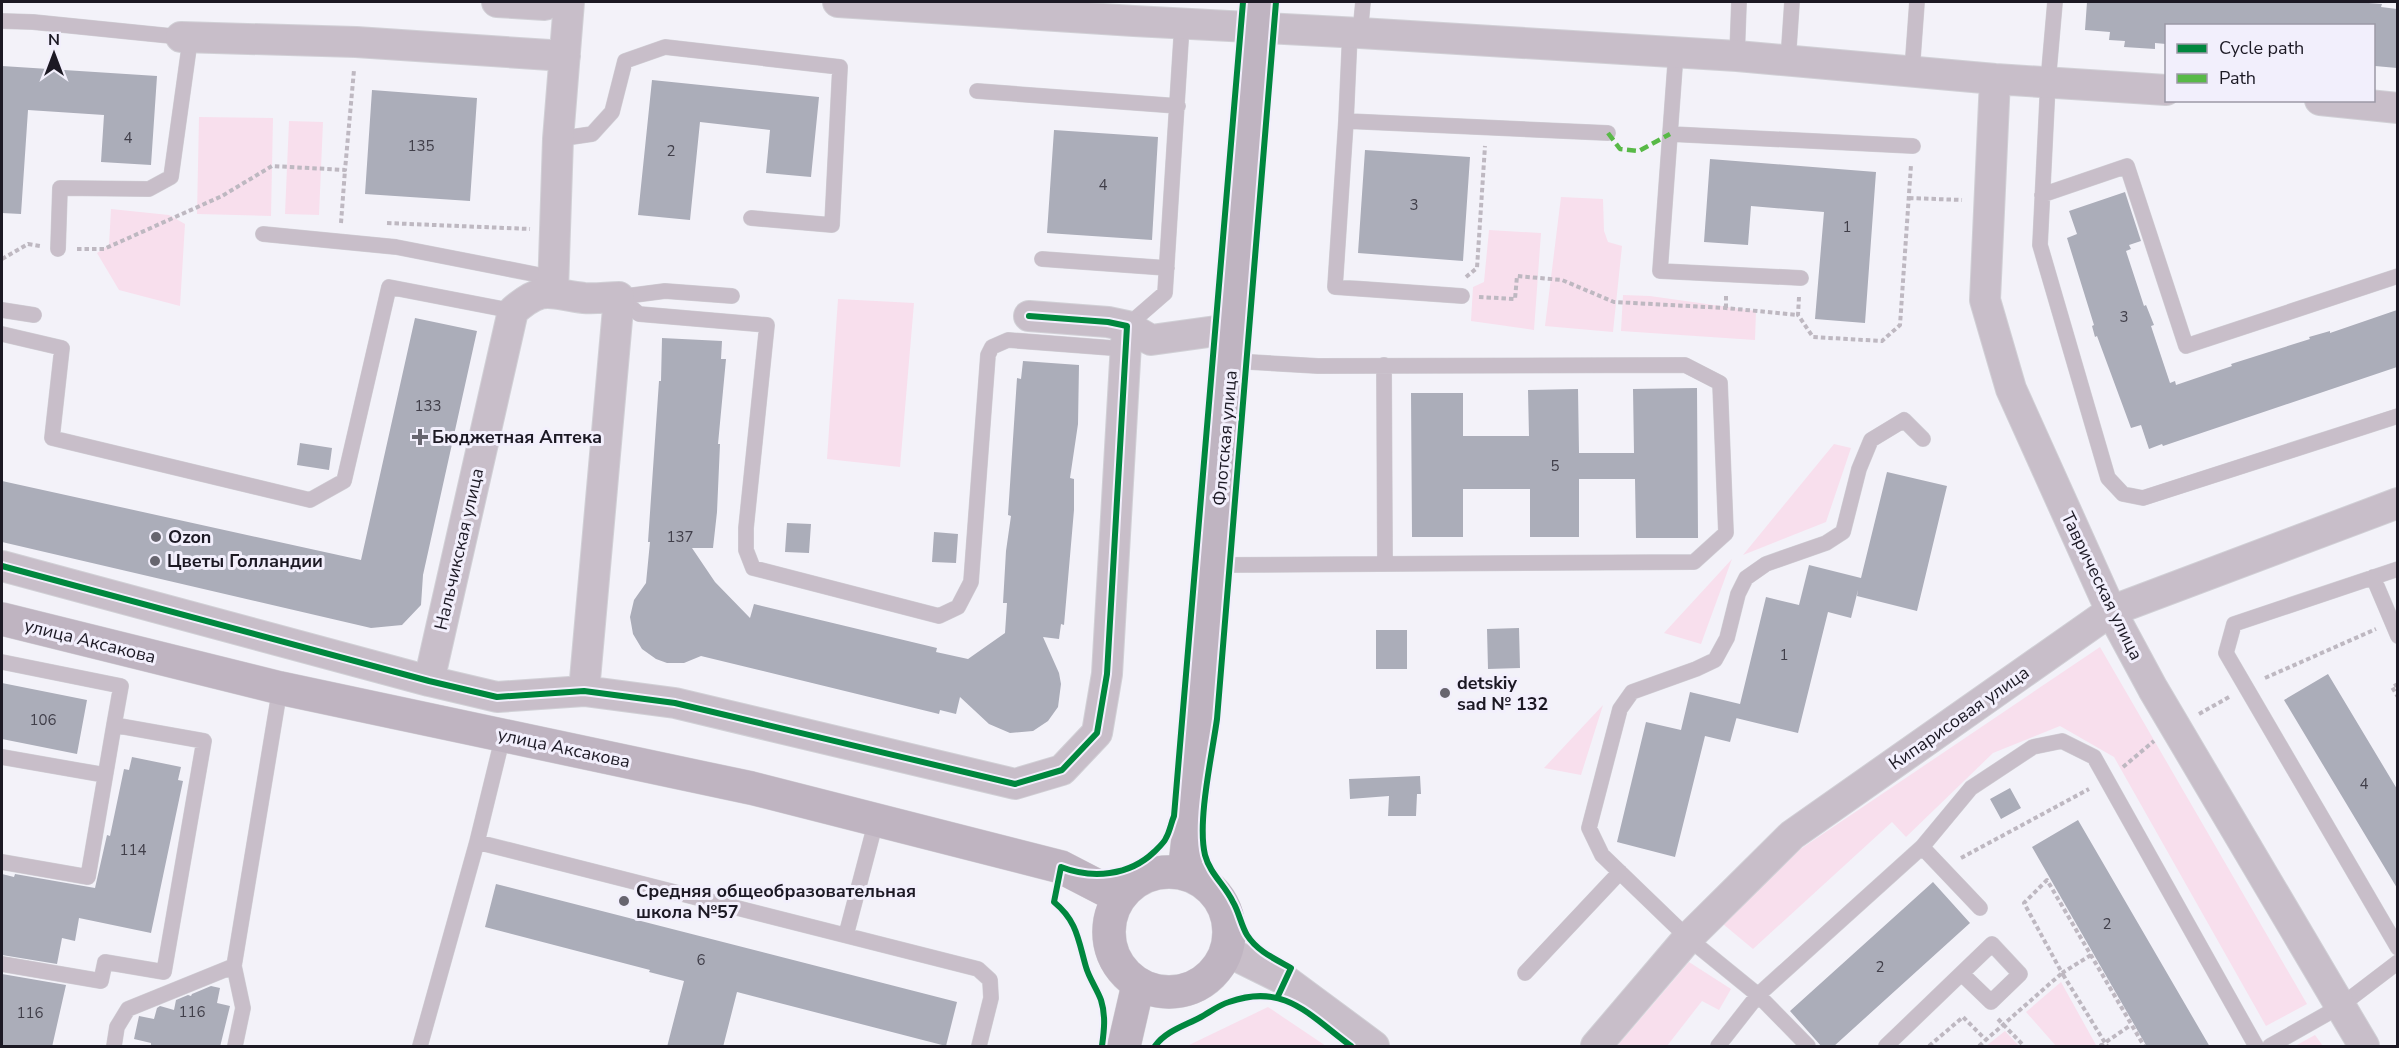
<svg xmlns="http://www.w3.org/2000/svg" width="2399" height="1048" viewBox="0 0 2399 1048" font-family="'Nunito Sans',sans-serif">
  <rect width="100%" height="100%" fill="#f3f2f9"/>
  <path fill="#f8dfed" d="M199 117 273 118 271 216 197 214Z
    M289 121 323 122 319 215 285 214Z
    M1561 197 1603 199 1604 231 1608 242 1622 246 1613 332 1545 326Z
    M111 209 169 215 185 224 180 306 119 290 97 253 109 245Z
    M1489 230 1541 233 1534 330 1471 321 1473 287 1484 282Z
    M1623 295 1650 296 1756 311 1755 340 1621 331Z
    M838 299 914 303 900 467 827 459Z
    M1834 444 1851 448 1826 522 1743 555Z
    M1732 559 1701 644 1664 633Z
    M2100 647 2307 1004 2266 1026 2114 757 2060 726 1993 753 1906 837 1892 822 1753 949 1723 924 1799 850Z
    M1603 705 1581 775 1544 768Z
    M1689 962 1731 989 1719 1010 1702 1001 1667 1046H1617Z
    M2061 982 2096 1045 2094 1046H2056L2026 1012Z
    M1268 1007 1326 1046H1187Z
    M2005 1031 2019 1046H1986Z
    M2315 1035 2323 1046H2295Z"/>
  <path fill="#abadb9" d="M2087 2H2355L2382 4 2381 7 2397 9V68L2375 66 2373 26H2166V44L2155 43V49L2124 47 2125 41 2109 40 2110 32 2085 30Z
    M2 66 157 76 151 165 101 162 104 115 28 110 21 214 2 213Z
    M652 80 819 97 811 177 766 173 770 130 700 122 690 220 638 215Z
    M372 90 477 98 470 201 365 194Z
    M1054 130 1158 137 1152 240 1047 233Z
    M1365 150 1470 157 1463 261 1358 253Z
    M1710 159 1876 172 1865 323 1815 319 1824 212 1751 206 1748 245 1704 242Z
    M2125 192 2141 241 2129 245 2131 249 2126 251 2144 306 2146 305 2154 325 2151 326 2170 383 2175 381 2176 385 2232 366 2231 364 2310 339 2309 337 2330 331V333L2397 310V367L2163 446 2162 444 2149 449 2141 425 2131 428 2097 336 2095 337 2092 326 2094 325 2067 238 2077 234 2069 211Z
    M415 318 477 331 423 575 421 605 402 625 371 628 2 542V481L361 560Z
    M662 338 722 341 721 359H726L718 444H720L717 512 713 548H692L715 582 750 618 754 604 937 648 936 652 968 659 1005 633 1007 603H1003L1006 551 1011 516 1008 515 1017 378 1021 379 1023 361 1079 365 1078 424 1070 478 1074 479V510L1064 625 1061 624 1059 639 1043 637 1059 673 1061 684 1058 707 1048 721 1033 731 1010 733 989 724 960 697 956 714 940 710 939 714 701 656 684 663H667L656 659 642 649 633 634 630 617 634 600 646 583 650 542H648L659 381H661Z
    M1697 388 1698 538H1636L1635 479H1579V537H1530V489H1463V537H1412L1411 393H1463V436H1529L1528 390 1578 389 1579 453H1634L1633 389Z
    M300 443 332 448 329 470 297 465Z
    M1887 472 1947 486 1917 611 1857 596 1858 590 1851 618 1828 612 1798 733 1736 718 1737 716 1730 742 1705 736 1675 857 1617 842 1646 722 1681 730 1690 692 1740 704 1766 597 1799 605 1809 565 1861 578Z
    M787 523 811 524 809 553 785 552Z
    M934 532 958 534 956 563 932 562Z
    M1519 628 1520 668 1488 669 1487 629Z
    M1376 630H1407V669H1376Z
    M2328 674 2397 789V888L2284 700Z
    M2 683 87 700 77 754 2 739Z
    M132 757 181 767 178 780 183 781 151 933 79 918 75 941 62 938 57 964 2 955V874L14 877 15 874 95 888 107 835 110 836 124 769 129 770Z
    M1420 776 1421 794H1417L1416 816H1388L1389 796 1350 799 1349 779Z
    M2010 788 2021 808 2001 819 1990 799Z
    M2078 820 2210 1047H2147L2135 1026 2032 847Z
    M1933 882 1970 923 1833 1047H1822L1790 1011Z
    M496 884 957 1002 946 1046 737 992 723 1047H667L684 981 649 972 650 970 485 927Z
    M2 974 66 985 52 1047H2Z
    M211 986 220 988 217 1003 230 1006 220 1047H151V1043L134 1039 139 1016 154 1019 157 1008 160 1006 174 1010 176 1000 188 995 191 996 192 994Z"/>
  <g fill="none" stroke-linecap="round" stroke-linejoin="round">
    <g stroke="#d1d0d6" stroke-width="16">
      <path id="lane" d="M2055 2 2048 82 2040 245 2108 478 2123 494 2143 498 2398 416
        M2 21 33 22 181 37 189 48 171 177 149 189 60 188 58 249
        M1350 32 1346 121 1608 133
        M1360 33 1363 2
        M1676 52 1660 271 1801 278
        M1737 56 1739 2
        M1788 61 1792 2
        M1912 71 1917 2
        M977 91 1178 106
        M1346 121 1335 287 1462 296
        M1670 134 1913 146
        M558 139 592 134 612 112 625 61 665 47 840 67 832 225 751 218
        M2042 195 2127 166 2186 346 2398 276
        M263 234 396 247 554 278
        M1042 259 1167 268
        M619 297 639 314 767 325 746 528V550L753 568 939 616 958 607 971 582 988 355 992 347 1008 340 1125 349
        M619 297 665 291 732 296
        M2 310 34 315
        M1127 326 1165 293 1182 24
        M2 334 62 348 52 438 310 500 344 481 389 287 513 311
        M1384 365 1385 564
        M1214 565 1694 562 1726 533 1720 383 1685 365 1318 366 1232 361
        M2398 569 2234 624 2226 653 2398 948
        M2373 577 2398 636
        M2 662 121 686 114 725
        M2 757 105 775
        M477 842 978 969 990 980 991 998 979 1046
        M1922 847 1980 908
        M2 862 88 877 114 725 204 741 164 972 105 962 101 981 2 964
        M846 935 876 821
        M1525 973 1620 872
        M114 1046 117 1027 128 1009 234 966
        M235 1046 243 1008 234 966 280 688
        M420 1046 477 842 503 736
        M1718 1046 1758 995 1688 938 1602 855 1589 828 1620 709 1632 692 1696 669 1715 660 1727 638 1738 594 1746 578 1766 564 1826 543 1843 532 1859 469 1871 440 1904 420 1923 439
        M1808 1046 1758 995 1922 847 1971 788 2033 747 2062 741 2094 757 2256 1046
        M1886 1046 1992 944 2020 974 1991 1002 1962 974
        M2270 1046 2339 1007 2398 962"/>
    </g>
    <g stroke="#d1d0d6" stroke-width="32">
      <path id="street" d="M497 2 545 5 549 2
        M838 2 1134 21 1360 33 1737 56 1995 79 2166 90
        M181 37 356 42 565 56
        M1995 79 1985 300 2011 389 2111 611 2153 689 2364 1046
        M2320 100 2398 108
        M553 291 558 139 569 2
        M1127 326 1151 340 1216 331 1234 332
        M2 566 429 681 497 697 584 691 675 703 1015 784 1062 770 1097 733 1107 674 1127 326 1108 322 1029 316
        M429 681 513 311C544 284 549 294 584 298 595 299 608 297 619 297L584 691
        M1226 951 1285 980 1374 1046
        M1596 1046 1688 938 1792 835 2111 611 2398 503"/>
    </g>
    <g stroke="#d1d0d6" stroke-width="34">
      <path id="secondary" d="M2 619 280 688 751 788 1061 867 1119 897
        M1109 932a60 60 0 1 1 120 0a60 60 0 1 1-120 0Z
        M1184 874 1195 776 1263 2
        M1124 1046 1138 985"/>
    </g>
    <path stroke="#beb8c1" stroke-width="4" stroke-dasharray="4.5 3" stroke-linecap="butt" d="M1909 198 1962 200
      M341 223 345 170
      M387 223 530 229
      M77 249H104L222 196 272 166 345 170 354 70
      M2 259 28 244 40 246
      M1466 277 1477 268 1485 146
      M1479 297 1515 299 1517 276 1562 280 1614 302 1726 308 1798 315
      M1799 297 1798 315 1813 337 1882 341 1900 325 1911 165
      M1726 308V293
      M2265 678 2376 629
      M2398 684 2392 687 2398 697
      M2199 714 2229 697
      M2123 767 2154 741
      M1961 858 2089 789
      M2091 955 2062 973 2024 903 2047 880 2144 1046
      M1998 1019 2024 1046
      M1929 1046 1963 1017 1986 1040
      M1979 1046 2062 973 2107 1046
      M2100 1046 2131 1025"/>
    <use href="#lane" stroke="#c8bec9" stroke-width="15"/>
    <use href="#street" stroke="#c8bec9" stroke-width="30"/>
    <use href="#secondary" stroke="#bfb4c1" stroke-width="33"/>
    <path stroke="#58b947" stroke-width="4.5" stroke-dasharray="9 4.5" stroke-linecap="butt" d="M1608 133 1620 149 1639 151 1670 134"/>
    <g stroke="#f2effc" stroke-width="10">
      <path id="cycleway" d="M1276 2 1217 719C1212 755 1197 822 1205 855 1210 874 1225 885 1233 902 1239 912 1241 925 1247 935 1257 951 1275 959 1291 968L1278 996
        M2 566 429 681 497 697 584 691 675 703 1015 784 1062 770 1097 733 1107 674 1127 326 1108 322 1029 316
        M1102 1046C1104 1031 1106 1016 1101 1000 1097 989 1089 978 1086 967 1078 939 1077 921 1054 902L1061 867C1092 879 1129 876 1154 852 1158 848 1164 843 1166 838 1170 831 1171 823 1174 816L1243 2
        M1155 1046C1166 1031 1184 1026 1201 1017 1210 1012 1219 1005 1229 1002 1285 982 1310 1016 1351 1046"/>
    </g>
    <use href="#cycleway" stroke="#00873e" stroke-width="6"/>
  </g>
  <g fill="#67656f" stroke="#f2effc" stroke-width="2">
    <path d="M417 428h6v6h6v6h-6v6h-6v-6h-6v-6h6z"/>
    <circle cx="156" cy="537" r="6"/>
    <circle cx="155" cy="561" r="6"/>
    <circle cx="1445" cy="693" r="6"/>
    <circle cx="624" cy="901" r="6"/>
  </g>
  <g text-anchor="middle" stroke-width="6" stroke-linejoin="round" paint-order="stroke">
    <g font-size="15" fill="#403e49">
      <text x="128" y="143">4</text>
      <text x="421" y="151">135</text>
      <text x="671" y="156">2</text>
      <text x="1103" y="190">4</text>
      <text x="1414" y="210">3</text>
      <text x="1847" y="232">1</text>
      <text x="2124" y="322">3</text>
      <text x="428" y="411">133</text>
      <text x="1555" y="471">5</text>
      <text x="680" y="542">137</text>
      <text x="1784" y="660">1</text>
      <text x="43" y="725">106</text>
      <text x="2364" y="789">4</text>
      <text x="133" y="855">114</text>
      <text x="2107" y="929">2</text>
      <text x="701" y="965">6</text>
      <text x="1880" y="972">2</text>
      <text x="192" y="1017">116</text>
      <text x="30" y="1018">116</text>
    </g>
    <g font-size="18" font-weight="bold" fill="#1c1924" stroke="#f2effc" text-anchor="start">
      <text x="432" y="443">Бюджетная Аптека</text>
      <text x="168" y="543">Ozon</text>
      <text x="167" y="567">Цветы Голландии</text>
      <text x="1457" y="689">detskiy<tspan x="1457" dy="21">sad № 132</tspan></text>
      <text x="636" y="897">Средняя общеобразовательная<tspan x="636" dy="21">школа №57</tspan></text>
    </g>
    <g font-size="18" fill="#1c1924" stroke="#f2effc">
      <text transform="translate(1225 438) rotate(-85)" y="6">Флотская улица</text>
      <text transform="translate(459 549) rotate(-77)" y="6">Нальчикская улица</text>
      <text transform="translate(2102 586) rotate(64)" y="6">Таврическая улица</text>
      <text transform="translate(90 641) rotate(14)" y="6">улица Аксакова</text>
      <text transform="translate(1959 718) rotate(-35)" y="6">Кипарисовая улица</text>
      <text transform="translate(564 748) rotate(12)" y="6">улица Аксакова</text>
    </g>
  </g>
  <rect width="2399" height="1048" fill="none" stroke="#1c1924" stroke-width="6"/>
  <rect x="2165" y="24" width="210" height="78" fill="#f2effc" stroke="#9c99a6" stroke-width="1.5"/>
  <rect x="2177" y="44" width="30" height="9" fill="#00873e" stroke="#9c99a6" stroke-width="1.5"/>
  <text x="2219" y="54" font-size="18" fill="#1c1924">Cycle path</text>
  <rect x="2177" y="74" width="30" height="9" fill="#58b947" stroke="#9c99a6" stroke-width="1.5"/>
  <text x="2219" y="84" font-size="18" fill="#1c1924">Path</text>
  <g transform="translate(54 54)" stroke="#f2effc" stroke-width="4.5" paint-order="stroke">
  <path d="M0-4.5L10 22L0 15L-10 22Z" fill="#1c1924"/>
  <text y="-9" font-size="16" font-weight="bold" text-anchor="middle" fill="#1c1924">N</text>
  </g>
</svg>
